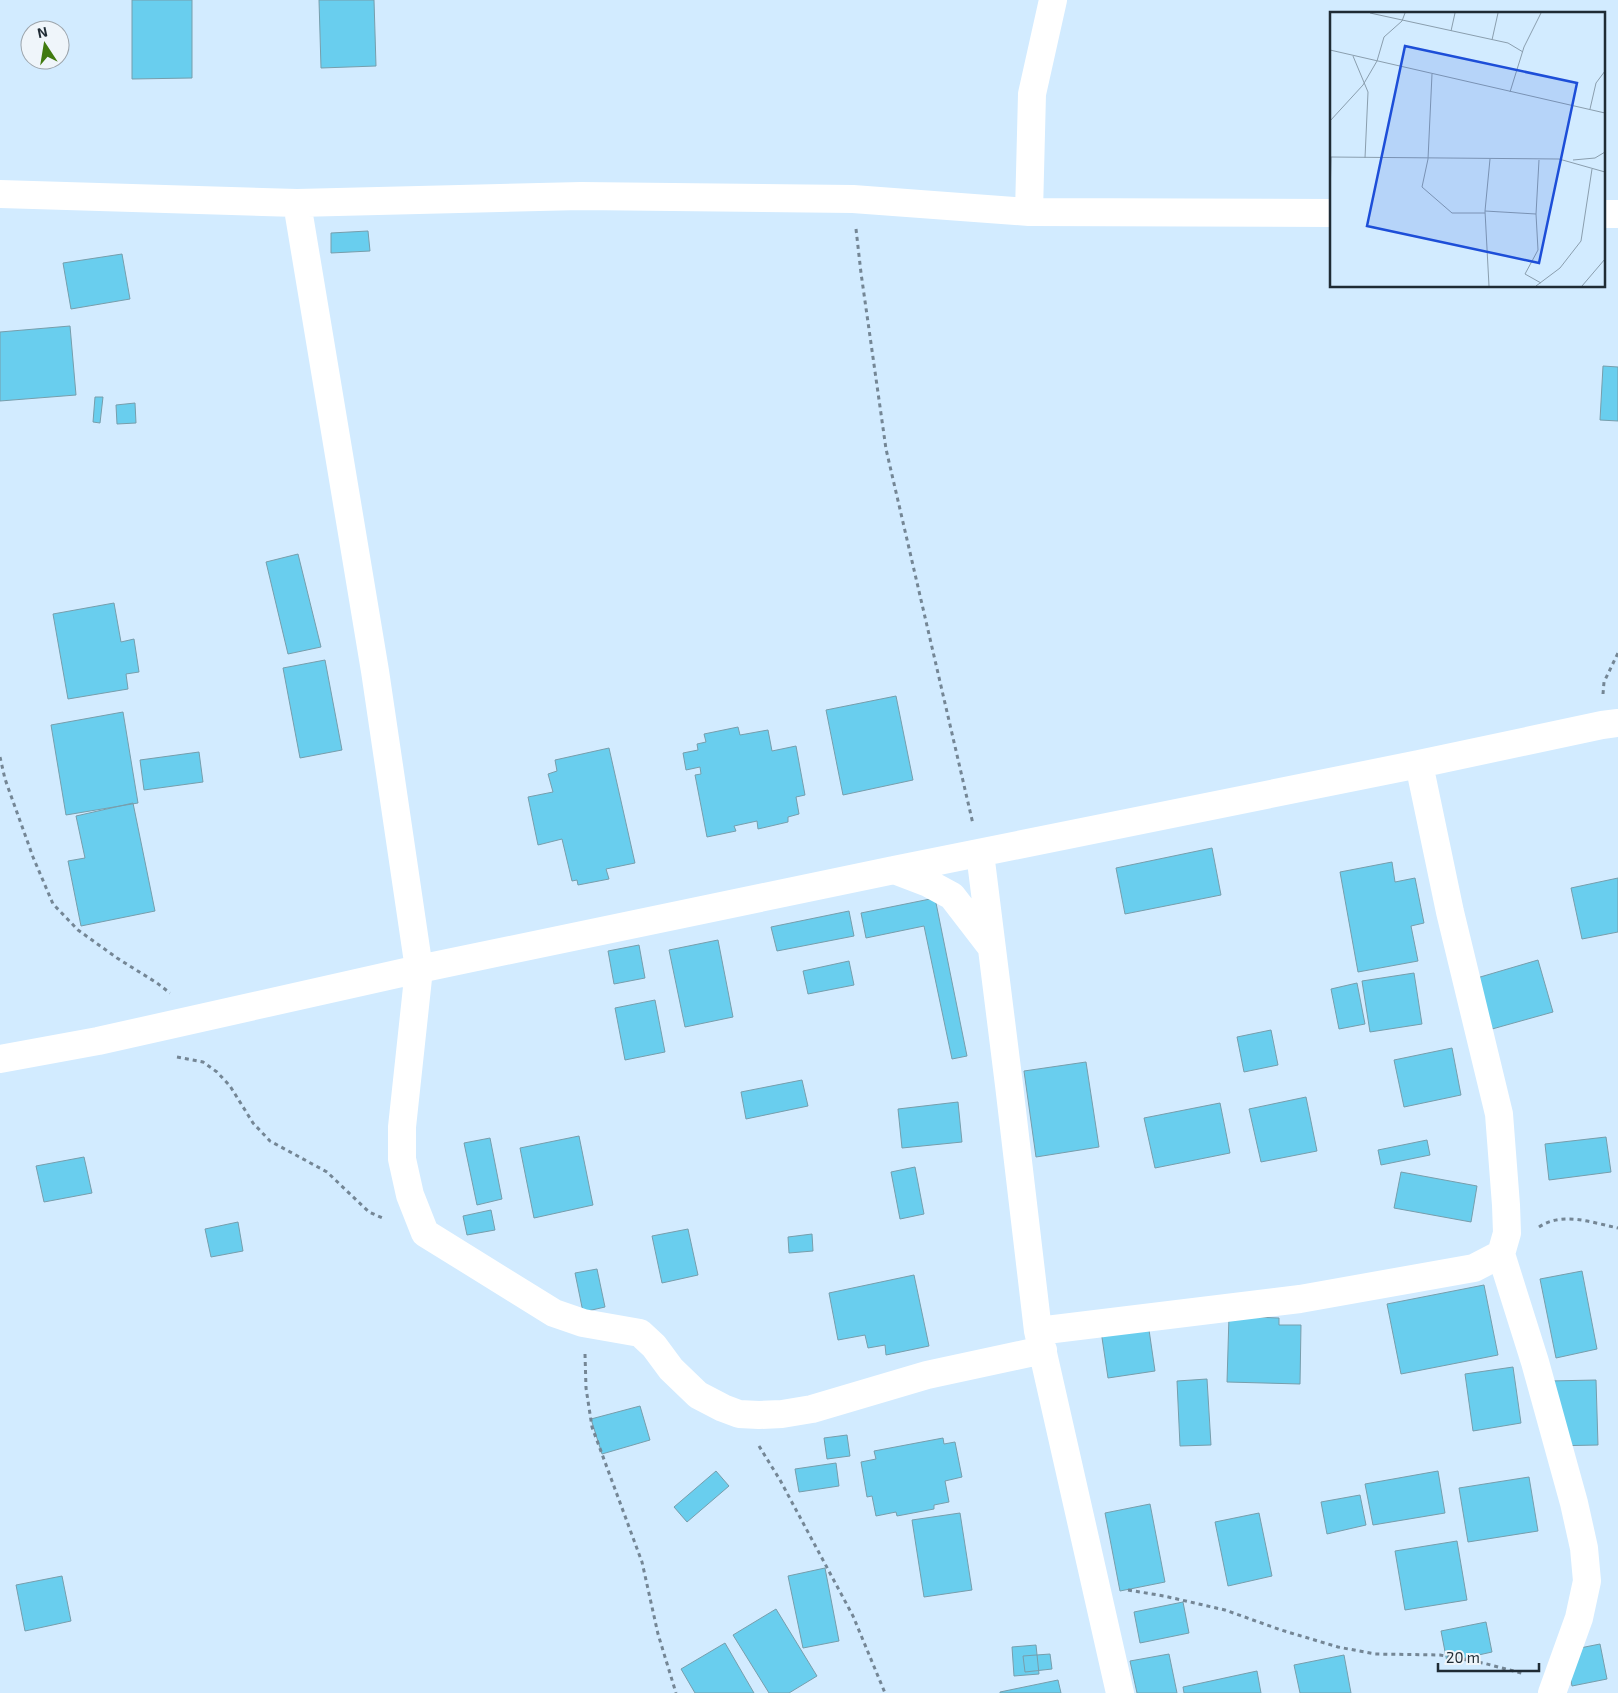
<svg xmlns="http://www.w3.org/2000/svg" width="1618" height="1693" viewBox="0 0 1618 1693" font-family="'Exo 2',sans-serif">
  <rect width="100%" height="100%" fill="#d2ebff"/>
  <path fill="#69ceee" stroke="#779eac" d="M132 0H192V78L132 79Z
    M319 0H374L376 66 321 68Z
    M368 231 370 251 331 253V233Z
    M122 254 130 299 71 309 63 263Z
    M70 326 76 395 0 401V332Z
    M1603 366 1618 367V421L1600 420Z
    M95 397H103L100 423 93 422Z
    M135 403 136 423 117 424 116 405Z
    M298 554 321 647 288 654 266 562Z
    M114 603 121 642 134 639 139 672 126 674 128 689 68 699 53 614Z
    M325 660 342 750 300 758 283 668Z
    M896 696 913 780 843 795 826 710Z
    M123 712 138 803 66 815 51 725Z
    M738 727 740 735 768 730 772 751 796 746 805 795 796 797 799 814 788 817V822L758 829 757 821 734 826 736 831 707 837 695 775 701 774 700 767 686 770 683 753 698 750 697 744 706 742 704 734Z
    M609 748 635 863 606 869 609 879 578 885 577 880 572 881 562 839 538 845 528 797 553 792 548 774 557 771 555 760Z
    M199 752 203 782 144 790 140 760Z
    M133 803 155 911 81 926 68 861 85 858 76 816Z
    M1212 848 1221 895 1125 914 1116 868Z
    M1392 862 1395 882 1415 878 1424 923 1411 926 1418 961 1358 972 1340 872Z
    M1618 878V932L1582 939 1571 888Z
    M935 898 967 1056 952 1059 924 926 866 938 861 913Z
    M849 911 854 936 777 951 771 927Z
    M718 940 733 1017 685 1027 669 950Z
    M639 945 645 978 614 984 608 951Z
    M1538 960 1553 1012 1485 1031 1470 980Z
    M849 961 854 985 808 994 803 971Z
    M1414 973 1422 1024 1370 1032 1362 981Z
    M1357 983 1365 1024 1339 1029 1331 989Z
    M655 1000 665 1052 625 1060 615 1008Z
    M1271 1030 1278 1065 1244 1072 1237 1037Z
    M1452 1048 1461 1095 1404 1107 1394 1060Z
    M1086 1062 1099 1147 1036 1157 1024 1071Z
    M802 1080 808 1106 746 1119 741 1092Z
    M1306 1097 1317 1151 1261 1162 1249 1109Z
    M958 1102 962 1142 902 1148 898 1109Z
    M1220 1103 1230 1153 1155 1168 1144 1118Z
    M579 1136 593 1205 534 1218 520 1148Z
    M1606 1137 1611 1172 1549 1180 1545 1144Z
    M490 1138 502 1199 477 1205 464 1143Z
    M1427 1140 1430 1155 1381 1165 1378 1150Z
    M84 1157 92 1193 44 1202 36 1166Z
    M915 1167 924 1214 900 1219 891 1172Z
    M1401 1172 1477 1186 1471 1222 1394 1208Z
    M491 1210 495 1230 467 1235 463 1216Z
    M238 1222 243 1251 211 1257 205 1229Z
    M688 1229 698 1275 662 1283 652 1236Z
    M812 1234 813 1251 789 1253 788 1237Z
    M597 1269 605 1307 583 1312 575 1273Z
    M1582 1271 1597 1349 1556 1358 1540 1279Z
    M914 1275 929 1346 886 1355 885 1345 868 1348 865 1335 838 1340 829 1293Z
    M1484 1285 1498 1355 1401 1374 1387 1304Z
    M1229 1316 1279 1318V1325H1301L1300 1384 1227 1382Z
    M1148 1323 1155 1371 1108 1378 1101 1331Z
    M1513 1367 1521 1423 1473 1431 1465 1374Z
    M1207 1379 1211 1445 1180 1446 1177 1381Z
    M1596 1380 1598 1445 1550 1446 1549 1381Z
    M640 1406 650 1440 602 1454 591 1419Z
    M847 1435 850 1456 827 1459 824 1438Z
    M943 1438 944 1444 955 1442 962 1477 945 1481 949 1502 934 1505V1509L897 1516 896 1512 876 1516 872 1496 867 1497 861 1462 876 1459 874 1451Z
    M836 1463 839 1486 799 1492 795 1469Z
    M716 1471 729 1486 687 1522 674 1507Z
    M1438 1471 1445 1513 1373 1525 1365 1484Z
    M1529 1477 1538 1531 1468 1542 1459 1488Z
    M1360 1495 1366 1525 1327 1534 1321 1502Z
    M1150 1504 1165 1582 1120 1591 1105 1513Z
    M960 1513 972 1590 924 1597 912 1520Z
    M1259 1513 1272 1576 1228 1586 1215 1522Z
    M1457 1541 1467 1600 1405 1610 1395 1551Z
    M825 1568 839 1641 803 1648 788 1576Z
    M62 1576 71 1621 25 1631 16 1585Z
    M1183 1602 1189 1633 1140 1643 1134 1612Z
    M776 1609 817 1676 789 1693H769L733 1635Z
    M1486 1622 1492 1652 1447 1662 1441 1631Z
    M725 1643 754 1693H695L681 1669Z
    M1600 1644 1607 1679 1572 1686 1565 1651Z
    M1036 1645 1039 1674 1014 1676 1012 1647Z
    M1050 1654 1052 1669 1025 1672 1023 1656Z
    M1169 1654 1177 1693H1137L1130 1661Z
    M1344 1655 1351 1693H1300L1294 1665Z
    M1257 1671 1261 1693H1184L1183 1687Z
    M1058 1680 1061 1693H1000V1692Z"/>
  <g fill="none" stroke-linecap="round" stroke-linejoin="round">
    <path stroke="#748695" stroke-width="3" stroke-dasharray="4 4" stroke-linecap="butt" d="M856 229 861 273 886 449 973 824
      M1603 694 1604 682 1618 653
      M0 757 5 779 33 857 53 904 78 930 117 958 157 983 170 993
      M177 1057 203 1062 217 1072 230 1086 253 1123 270 1141 327 1172 369 1212 385 1219
      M1539 1227C1563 1211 1593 1223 1618 1228
      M585 1354 586 1388 592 1427 642 1562 658 1634 676 1693
      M759 1446 780 1480 853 1616 885 1693
      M1128 1590 1164 1596 1225 1610 1281 1630 1338 1647 1375 1654 1440 1655 1483 1663 1525 1674"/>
    <path stroke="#fff" stroke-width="28" d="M0 194 297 203 581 196 853 199 1029 212 1332 213
      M297 203 375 671 419 969 402 1127V1159L410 1195 425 1233 554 1313 583 1323 640 1333 654 1346 671 1369 698 1395 723 1408 739 1414 759 1415 782 1414 812 1409 927 1375 1043 1350
      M1029 212 1032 94 1053 0
      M1604 214H1618
      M980 853 1009 1085 1038 1331 1120 1693
      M894 870 928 883 952 896 992 948
      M0 1059 98 1041 419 969 894 870 1419 764 1602 725 1618 723
      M1501 1254 1535 1362 1574 1503 1584 1548 1587 1581 1579 1618 1552 1693
      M1038 1331 1300 1299 1474 1268 1501 1254 1507 1233 1506 1205 1499 1114 1450 912 1419 764"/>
  </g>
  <g transform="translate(1330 12)">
    <rect width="275" height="275" fill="#d2ebff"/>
    <path fill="none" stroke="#8a9eae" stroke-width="1" d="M40 1 178 31 193 40M121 19 125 1M162 28 168 1M0 38 275 101M23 44 38 80 35 146M102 62 98 147 92 175 122 201H155M180 80 194 35 211 1M260 97 266 71 275 59M0 109 33 73 47 49 54 25 72 9 75 1M0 145 229 147 275 160M243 148 265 146 275 140M0 187 1 145M155 199 206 202 209 148M206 202 208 238 195 262 211 271M159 274 155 199 160 147M206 274 230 256 251 229 262 157M252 274 275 247"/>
    <path fill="#1d4ed8" fill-opacity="0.15" stroke="#1d4ed8" stroke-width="2.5" d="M75 34 247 71 209 251 37 214Z"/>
    <rect width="275" height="275" fill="none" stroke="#1f2b34" stroke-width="2.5"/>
  </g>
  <g transform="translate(45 45) rotate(348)"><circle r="24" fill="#eff5fa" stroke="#9ca4ab"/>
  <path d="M0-4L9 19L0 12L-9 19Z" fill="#407a10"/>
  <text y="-8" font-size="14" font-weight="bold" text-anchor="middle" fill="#1f2b34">N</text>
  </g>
  <path d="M1438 1663v8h101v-8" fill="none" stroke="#1f2b34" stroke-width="2.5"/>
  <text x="1446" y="1663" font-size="15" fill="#1f2b34" stroke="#eff5fa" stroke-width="4" paint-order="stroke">20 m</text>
</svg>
